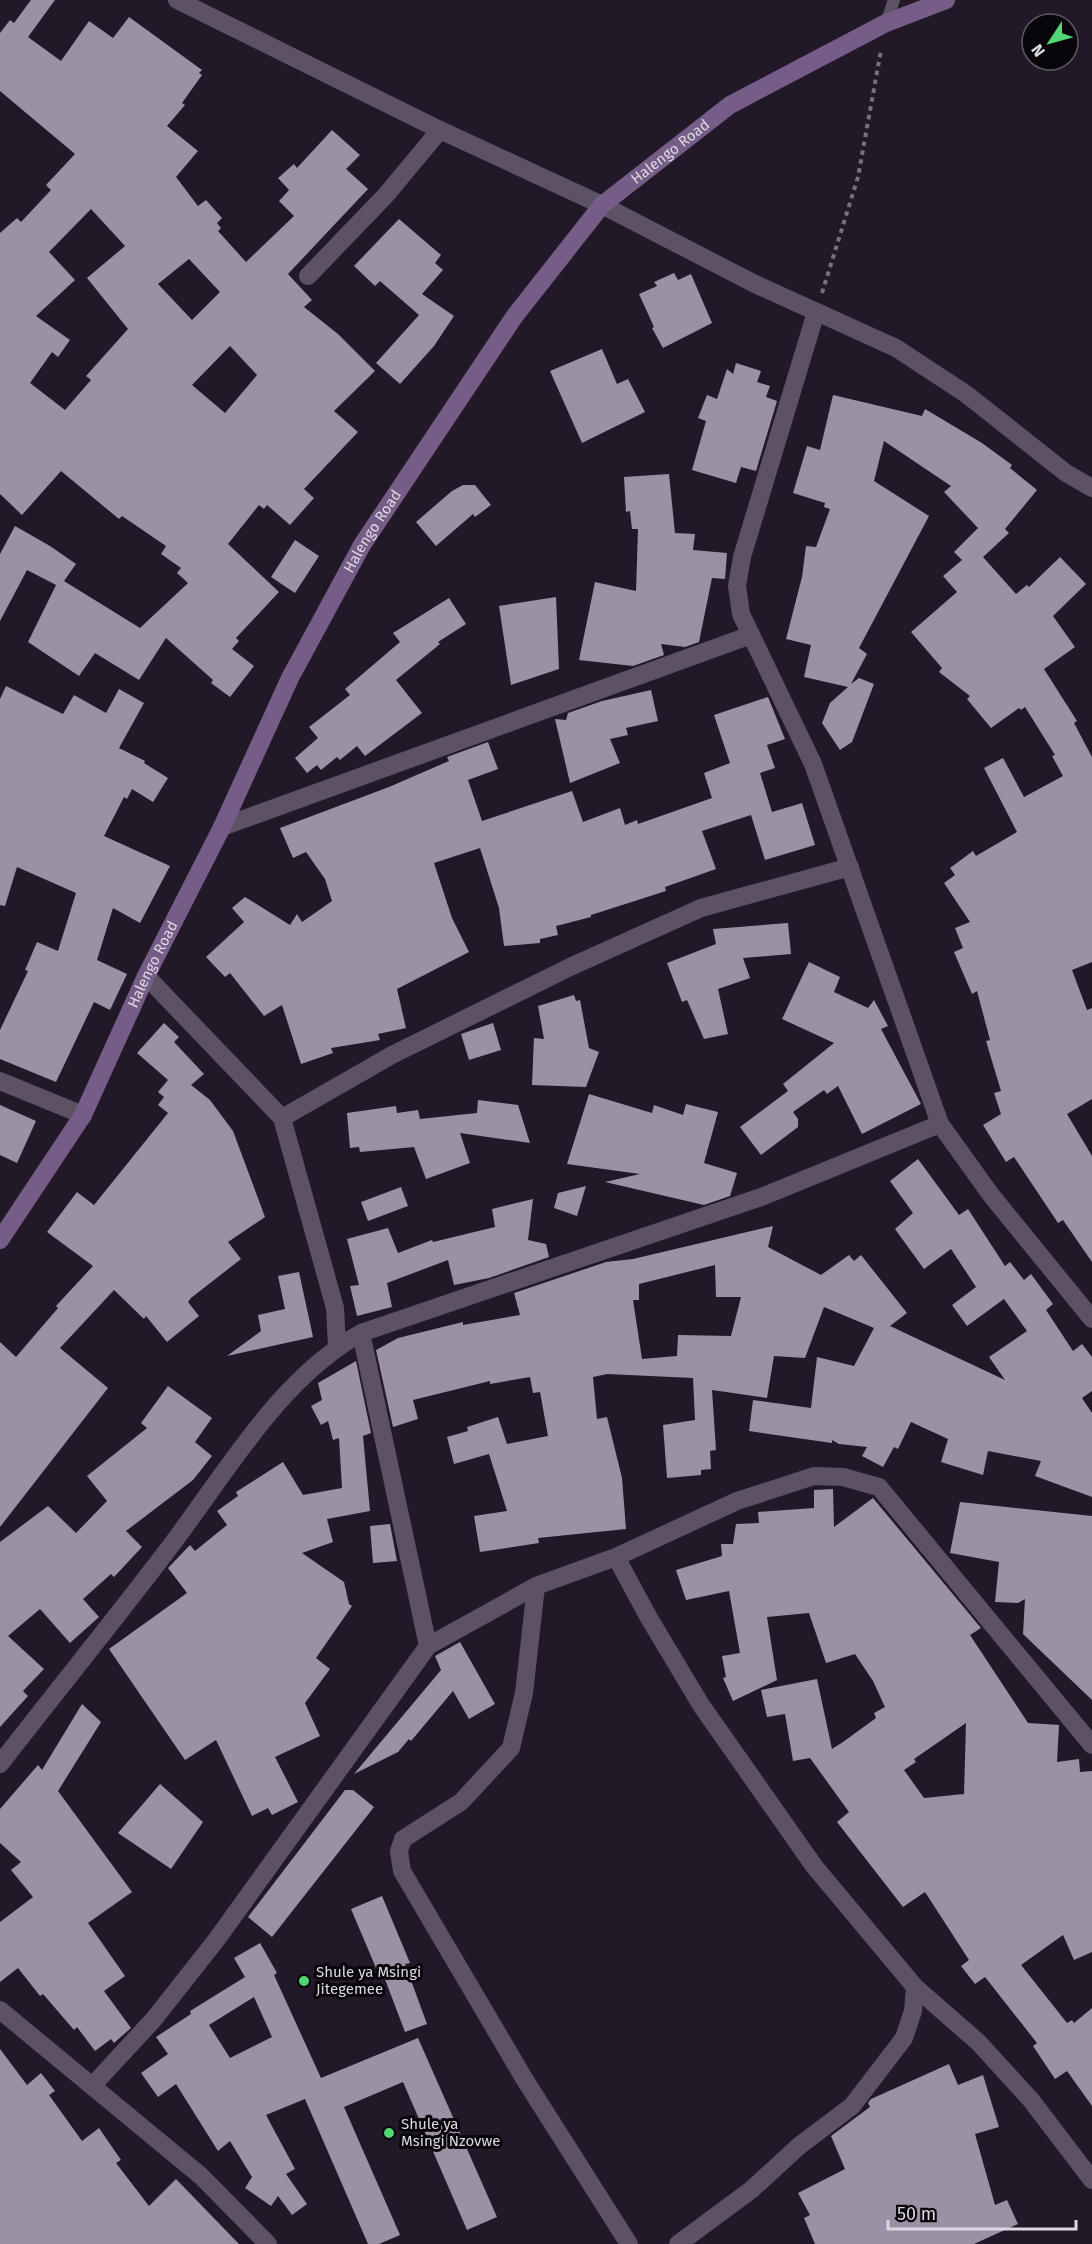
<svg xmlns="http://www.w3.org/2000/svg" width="1092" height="2244" viewBox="0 0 1092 2244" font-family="'Fira Sans',sans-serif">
  <rect width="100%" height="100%" fill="#211927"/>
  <path fill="#9b91a4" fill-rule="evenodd" d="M31 0H55L28 37 61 61 89 21 113 38 129 17 202 70 199 73 202 75 182 103 185 105 167 126 198 151 176 177 198 206 206 200 222 218 217 223 221 228 218 231 246 262 294 216 279 201 289 190 278 178 294 164 297 168 332 130 360 155 346 169 368 189 288 274 312 300 304 307 338 334 375 371 334 411 358 432 304 489 314 498 290 525 267 505 264 509 259 505 228 544 279 592 236 638 239 641 232 649 254 666 230 697 211 683 213 680 166 638 139 680 95 653 79 676 28 642 56 585 27 570 0 621V554L15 526 50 546 76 564 64 581 140 628 188 583 177 573 181 568 161 554 166 546 122 516 119 519 61 471 22 515 0 494V233L17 218 21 222 51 190 46 185 75 154 0 91V33L10 20 14 23ZM91 209 125 246 87 278 128 329 86 376 91 380 65 410 30 383 52 352 58 357 70 340 36 316 75 280 49 252ZM189 259 220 292 192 320 158 284ZM230 346 257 375 225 413 192 385Z
    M399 219 441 255 435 263 443 270 422 294 454 316 434 346 400 384 376 363 419 315 380 281 375 286 354 266Z
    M674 273 678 280 691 274 712 323 663 348 652 328 654 327 639 294 657 286 654 282Z
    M602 349 617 384 628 379 645 412 582 443 550 371Z
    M736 363 761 371 757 382 770 386 766 397 777 401 756 471 741 467 736 483 692 470 706 421 698 418 707 395 717 399 727 369 733 374Z
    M833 395 922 416 925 409 982 443 1012 465 1010 468 1037 490 1005 529 1009 533 983 557 1016 594 1027 585 1029 587 1060 557 1086 584 1053 616 1075 647 1044 669 1077 721 1074 723 1092 757V962L1072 970 1087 1010 1092 1008V1099L1067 1114 1092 1156V1262L1063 1220 1058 1223 1014 1157 1006 1162 983 1125 1001 1114 994 1093 1001 1091 986 1041 990 1040 977 991 972 994 954 952 963 948 955 928 970 922 944 883 955 875 950 868 973 851 976 856 1017 832 984 768 1003 758 1024 797 1063 776 1052 756 1055 755 1025 707 1021 710 1019 708 991 728 967 699 970 696 939 672 942 668 911 632 957 592 943 576 962 560 954 552 978 528 944 492 951 486 884 441 874 481 929 516 859 648 867 654 851 684 859 678 874 684 852 742 840 750 822 723 830 703 848 687 804 677 811 645 786 639 802 577 806 546 816 547 830 509 824 507 825 503 793 493 807 446 820 450Z
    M669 474 675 533 695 534 693 550 727 553 725 579 712 578 699 642 685 647 661 644 664 655 633 666 579 660 595 582 636 591 638 529H632L630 511 626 512 624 477Z
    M463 485H475L491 505 475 517 473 514 436 546 416 522 452 491Z
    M295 540 319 556 295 593 271 577Z
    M556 597 559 669 511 685 499 606Z
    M449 598 466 624 438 642 440 644 396 680 422 713 365 756 357 746 340 760 337 757 321 770 317 765 307 773 295 758 318 738 309 727 350 695 345 689 400 642 393 633Z
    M6 686 63 714 74 695 106 713 119 689 144 703 119 748 145 761 144 763 168 778 153 802 132 789 127 799 124 797 104 836 170 866 140 923 113 908 97 960 127 974 110 1010 94 1002 56 1082 0 1059V1030L28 971 25 970 37 942 58 951 76 893 17 867 5 906 0 905V699Z
    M651 690 658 721 626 728 628 735 610 739 620 763 570 783 555 719 566 720 568 713 602 701Z
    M768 697 785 739 767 745 775 768 760 773 772 812 802 803 815 845 765 860 751 815 702 831 716 869 665 887 666 891 591 915V917L556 926 558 935 540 939V943L504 946 499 908 480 848 434 863 452 918 469 952 397 989 406 1028 378 1034 380 1040 331 1048 333 1053 301 1064 282 1005 264 1016 230 973 225 977 206 957 244 922 232 908 245 897 290 925 297 914 302 922 332 901 325 879 306 852 293 858 280 828 389 787 449 761 447 757 488 742 498 769 468 780 482 821 572 791 583 822 620 808 625 825 637 820 638 824 712 798 704 773 730 763 714 715Z
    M788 923 791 954 743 958 750 978 718 989 728 1034 704 1039 687 1000 682 1002 667 963 716 944 713 929Z
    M809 962 840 977 834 992 868 1008 874 1000 888 1026 881 1029 921 1104 862 1134 838 1086 827 1094 824 1090 793 1112 798 1119V1127L761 1155 740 1127 788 1091 783 1084 834 1043 782 1019Z
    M574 995 576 1001 580 1000 589 1048 599 1052 586 1087 532 1085 534 1038 544 1039 538 1006Z
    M164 1023 179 1037 174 1042 204 1074 191 1085 210 1100 233 1131 265 1217 228 1242 241 1259 191 1298 188 1302 199 1316 167 1342 146 1316 144 1319 114 1290 60 1348 108 1388 0 1527V1342L16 1357 58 1308 56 1306 93 1266 47 1232 77 1192 94 1205 168 1113 158 1105 164 1097 158 1092 168 1080 137 1053Z
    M493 1023 501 1050 469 1060 461 1034Z
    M589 1094 652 1113 654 1105 683 1115 686 1104 718 1112 704 1163 737 1173 730 1196 704 1205 605 1182 640 1174 567 1164Z
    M478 1100 518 1105 530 1143 460 1133 470 1163 426 1179 414 1147 360 1152 359 1147 350 1148 347 1113 396 1106 397 1113 418 1110 420 1119 477 1113Z
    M0 1105 36 1121 17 1163 0 1155Z
    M918 1159 959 1215 968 1209 1005 1266 1010 1262 1024 1280 1031 1274 1053 1304 1046 1310 1073 1351 1082 1344 1092 1357V1391L1082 1398 1092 1413V1497L1035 1476 1041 1461 988 1451 983 1475 941 1462 948 1439 911 1422 898 1449 894 1447 883 1467 862 1456 867 1447 839 1444 832 1440V1443L749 1431 753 1400 811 1408 817 1357 854 1366 874 1328 824 1307 805 1358 774 1356 767 1398 712 1390 716 1450 710 1451 711 1469 701 1470V1475L667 1478 663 1425 695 1420 693 1378 607 1374 593 1377 597 1419 607 1417 622 1478 626 1529 538 1538 539 1543 480 1552 474 1516 507 1511 489 1454 454 1464 447 1437 468 1431 467 1427 498 1417 507 1444 548 1436 540 1392 533 1393 530 1377 490 1384V1381L413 1400 418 1419 393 1427 376 1350 398 1338 463 1322V1325L520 1315 514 1293 606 1262 633 1259 773 1226 768 1247 821 1275 849 1255 854 1261 861 1255 907 1313 890 1326 1005 1380 989 1357 1027 1331 1004 1299 967 1326 952 1305 976 1287 951 1249 924 1269 895 1229 913 1213 890 1181ZM715 1265 716 1297H741L731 1336 678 1335 677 1356 642 1359 633 1300H639V1284Z
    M586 1186 577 1216 554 1208 558 1193Z
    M401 1187 408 1206 368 1221 361 1202Z
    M533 1199 528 1240 546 1244 549 1257 489 1278 454 1285 448 1260 387 1283 392 1307 357 1316 350 1286 359 1285 347 1239 388 1228 398 1253 432 1240 433 1242 495 1227 492 1209Z
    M299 1272 313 1337 227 1356 261 1331 258 1315 285 1309 278 1276Z
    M356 1361 371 1433 363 1436 370 1511 327 1519 333 1542 302 1553 344 1582 349 1604 352 1606 316 1658 330 1669 305 1703 320 1736 275 1757 298 1802 272 1815 268 1808 252 1816 216 1740 185 1760 109 1649 187 1593 168 1568 190 1545 195 1551 227 1525 217 1511 238 1496 236 1492 283 1462 303 1495 342 1488 339 1438 333 1440 328 1421 321 1425 311 1406 322 1400 318 1383Z
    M168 1386 212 1418 195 1442 212 1456 193 1480 126 1531 142 1547 114 1577 111 1574 83 1599 99 1617 70 1643 40 1609 8 1636 44 1669 23 1691 28 1696 0 1727V1542L48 1506 76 1533 107 1501 87 1476 147 1428 141 1423Z
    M833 1489 834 1527 873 1498 981 1628 970 1635 1028 1723 1059 1725 1057 1762 1079 1759 1080 1772 1092 1771V1952L1074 1960 1063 1935 1021 1965 1067 2023 1072 2020 1074 2023 1092 2008V2106L1067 2071 1055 2079 1033 2046 1037 2043 985 1977 975 1984 961 1966 969 1960 925 1892 903 1907 837 1822 849 1812 810 1758 793 1761 785 1714 767 1717 761 1690 817 1679 832 1749 843 1742 876 1718 874 1713 885 1707 873 1681 855 1654 826 1663 809 1613 767 1617 777 1680 733 1701 723 1678 726 1677 722 1656 740 1653 729 1591 686 1600 676 1570 722 1556 721 1544H733L736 1524 759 1523 758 1512 814 1508V1490ZM966 1723 964 1794 924 1798 904 1770 916 1762 914 1759Z
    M960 1502 1092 1516V1700L1023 1634 1025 1599 1018 1603 995 1602 999 1562 950 1553Z
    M390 1524 397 1561 373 1563 370 1526Z
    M460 1642 495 1704 469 1719 453 1691 411 1741 409 1739 398 1752 354 1774 441 1670 435 1656Z
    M82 1704 101 1722 58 1791 132 1892 88 1923 125 1976 104 1991 131 2028 114 2043 111 2039 95 2051 77 2027 74 2030 43 1994 40 1996 18 1968 0 1982V1922L33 1897 11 1870 21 1862 0 1843V1809L38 1765 42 1770Z
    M160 1784 203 1822 171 1869 118 1833Z
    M345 1790H353L374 1807 272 1937 248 1917Z
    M382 1896 410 1963 405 1964 427 2024 405 2032 383 1974 379 1975 351 1909Z
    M260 1943 277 1973 274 1975 321 2078 418 2038 497 2217 467 2230 403 2082 344 2107 400 2235 379 2244H368L305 2099 266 2115 295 2169 286 2174 307 2204 292 2215 278 2196 271 2206 245 2188 252 2177 230 2141 218 2151 176 2084 158 2097 141 2073 168 2054 156 2037 191 2014 190 2011 245 1977 234 1958ZM254 1997 272 2037 230 2058 209 2025Z
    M0 2049 27 2085 41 2073 55 2091 49 2095 82 2141 99 2128 121 2160 116 2163 149 2206 176 2179 239 2244H0Z
    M949 2064 958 2085 983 2075 999 2127 975 2134 995 2205 1007 2200 1018 2224 974 2244H815L804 2218 810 2215 798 2193 845 2169 831 2136 870 2107 868 2103 871 2099Z"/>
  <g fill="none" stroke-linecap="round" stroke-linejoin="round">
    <path stroke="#78717d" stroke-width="4" stroke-dasharray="4.5 4.5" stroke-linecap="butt" d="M822 293 858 177 881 50"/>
    <path stroke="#5c5264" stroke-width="12" d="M886 23 894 0"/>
    <path stroke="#5c5264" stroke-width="18" d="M177 0 440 130 602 205 755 284 896 348 966 394 1066 473 1092 488
      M308 276 386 195 440 130
      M816 312 742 557 737 586 741 614 813 764 940 1124 991 1195 1092 1319
      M222 827 751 635
      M146 976 282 1118 335 1308 337 1346
      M0 1081 83 1115
      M282 1118 392 1055 570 967 701 908 850 867
      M361 1333 428 1646
      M616 1557 649 1618 701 1705 814 1866 915 1987 978 2042 1031 2100 1092 2180
      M536 1586 524 1693 511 1748 461 1802 403 1839 399 1851 402 1871 525 2080 629 2244
      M0 1764C55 1693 112 1623 166 1552 224 1477 277 1380 361 1333L764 1196 940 1124
      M0 2010 201 2176 268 2244
      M93 2085 154 2019 217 1939 428 1646 536 1586 616 1557 737 1501 814 1476 843 1477 879 1487 1092 1745
      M678 2244 751 2190 799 2146 852 2106 904 2038 913 2011 915 1987"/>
    <path stroke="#755d87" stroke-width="18" id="s1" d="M0 1240 83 1115 146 976 222 827 290 678 362 545 514 317 602 205 730 105 886 23 946 0"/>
  </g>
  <g fill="#50d674" stroke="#09060b" stroke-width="2">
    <circle cx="304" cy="1981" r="6"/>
    <circle cx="389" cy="2133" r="6"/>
  </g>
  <g text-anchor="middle" stroke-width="6" stroke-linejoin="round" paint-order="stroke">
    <g font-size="15" fill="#ddd8e2" stroke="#09060b">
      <text dy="5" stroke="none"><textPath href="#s1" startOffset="1288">Halengo Road</textPath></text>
      <text dy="5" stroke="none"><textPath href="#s1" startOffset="802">Halengo Road</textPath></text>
      <text dy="5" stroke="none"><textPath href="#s1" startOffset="316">Halengo Road</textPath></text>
    </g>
    <g font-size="15" fill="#ddd8e2" stroke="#09060b" text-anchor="start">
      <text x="316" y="1977">Shule ya Msingi<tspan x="316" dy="17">Jitegemee</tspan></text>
      <text x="401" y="2129">Shule ya<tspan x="401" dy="17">Msingi Nzovwe</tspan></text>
    </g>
  </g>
  <g transform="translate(1050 42) rotate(234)"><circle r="28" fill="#09060b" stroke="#5e5a61" stroke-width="1.5"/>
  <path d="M0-4.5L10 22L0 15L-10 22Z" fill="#50d674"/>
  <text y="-9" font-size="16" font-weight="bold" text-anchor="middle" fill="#ddd8e2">N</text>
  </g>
  <path d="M888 2220v9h188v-9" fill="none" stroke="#ddd8e2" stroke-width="3"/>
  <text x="897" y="2220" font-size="18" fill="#ddd8e2" stroke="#09060b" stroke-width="4.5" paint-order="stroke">50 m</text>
</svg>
